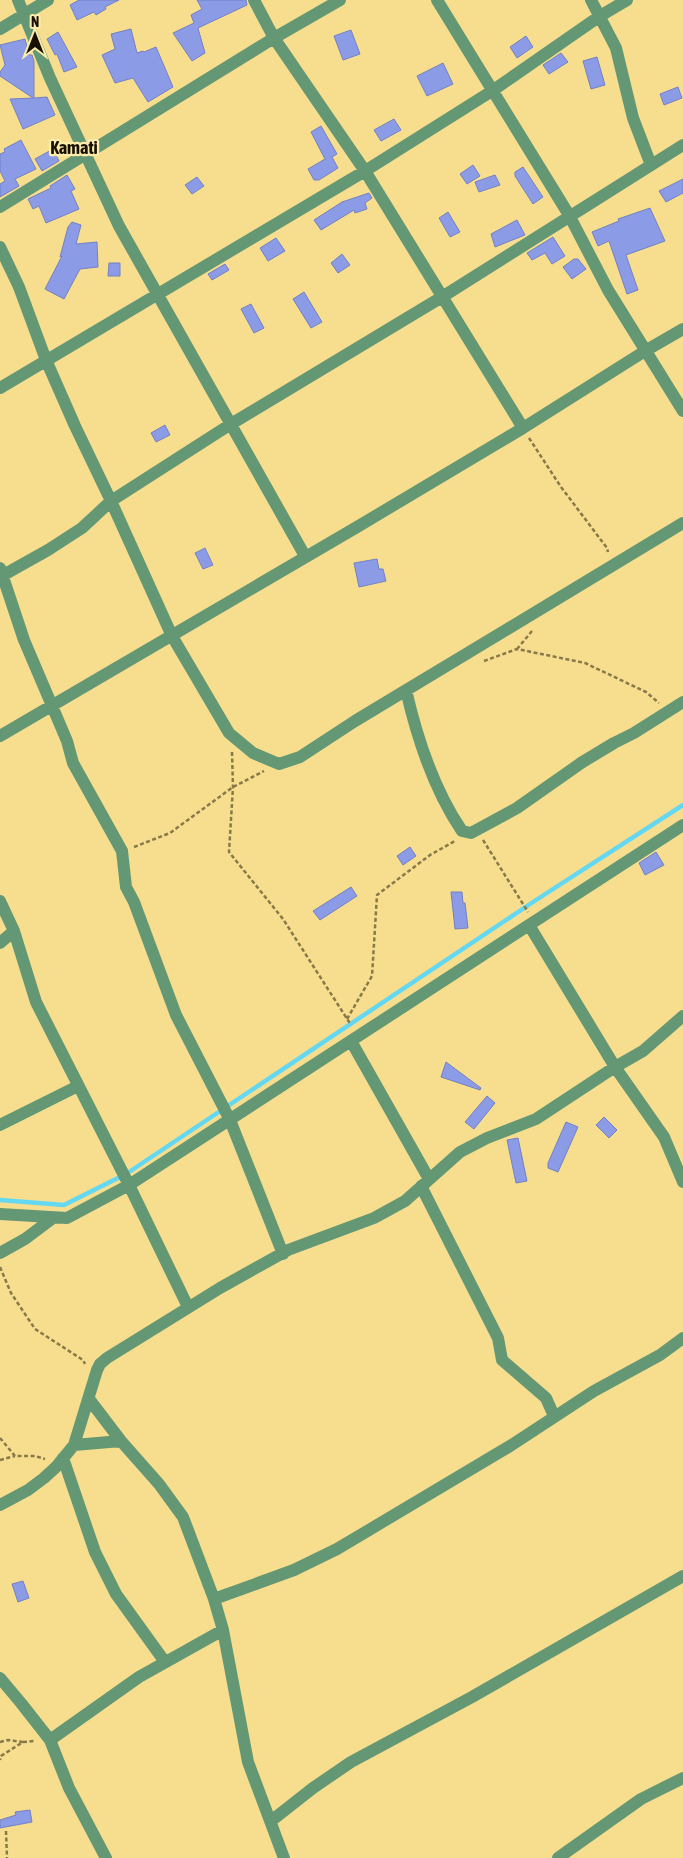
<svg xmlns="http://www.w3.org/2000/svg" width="683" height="1858" viewBox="0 0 683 1858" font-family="'Asap Condensed',sans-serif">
  <rect width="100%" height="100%" fill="#f6de8e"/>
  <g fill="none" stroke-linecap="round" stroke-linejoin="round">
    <path stroke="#64d8f2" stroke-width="4.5" d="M0 1200 64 1205 126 1174 533 902 683 805"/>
  </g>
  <path fill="#8b9be5" stroke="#7381c4" d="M79 0H119L105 7 106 9 96 15 94 12 77 20 70 5Z
    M197 0H246L247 5 198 28 205 53 192 61 173 33 194 23 191 15 202 9Z
    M131 29 137 53 143 51 144 52 156 47 173 87 148 102 133 78 115 83 102 55 115 49 111 34Z
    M351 30 360 54 343 60 334 36Z
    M58 32 77 67 64 72 57 54 55 55 47 39Z
    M526 36 533 47 517 58 510 47Z
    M25 39 29 55H32L34 61V98L47 97 55 115 23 129 10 99 33 98 0 76V72L5 65 0 45Z
    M561 53 568 62 549 74 543 65Z
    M597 57 605 85 591 89 583 61Z
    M443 63 453 84 427 96 417 76Z
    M678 87 682 98 664 105 660 94Z
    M394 119 401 130 381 141 374 130Z
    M321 126 337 154 332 157 338 168 319 180H314L308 169 325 159 311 132Z
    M21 140 36 169 15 179 19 186 0 197V184L5 181 0 171V154L5 152 4 149Z
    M53 149 59 161 42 171 35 159Z
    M473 165 480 176 467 184 460 174Z
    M523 167 543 197 533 204 515 176V172Z
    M67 175 75 189 71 191 79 209 46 223 39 206 33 209 28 199 51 188 50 186Z
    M495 175 500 185 479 192 475 182Z
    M197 177 204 186 192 194 185 185Z
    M683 179V193L666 202 659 191Z
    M369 193 372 198 365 203 367 209 355 213 354 210 321 230 314 220 342 202Z
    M650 208 665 241 626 255 638 290 627 294 609 241 598 246 592 232 619 221 618 219Z
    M448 212 460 232 450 237 439 218Z
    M517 220 525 235 495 247 491 234Z
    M72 222 81 225 76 244 97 242 98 267 80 269 64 299 45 289 62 256 60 257 68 227Z
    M553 237 565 256 552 264 545 253 532 260 527 253Z
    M276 238 285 251 268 261 260 248Z
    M342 254 350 265 338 273 331 263Z
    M574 259H578L586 269 572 279 563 267Z
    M109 263H120V276H108Z
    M225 264 229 270 212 280 208 274Z
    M304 292 322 322 311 328 293 299Z
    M251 304 264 328 254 333 241 309Z
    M165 425 170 435 156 442 151 433Z
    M205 548 213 565 203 569 195 553Z
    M377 559 379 569H383L386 581 359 587 354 563Z
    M410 847 416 856 403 865 397 856Z
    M656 852 664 865 645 875 639 863Z
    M351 887 357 896 320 920 313 911Z
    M451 892H462L463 903H465L468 928 455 929Z
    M446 1062 481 1088 480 1090 441 1077Z
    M487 1096 495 1103 474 1129 465 1122Z
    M604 1117 617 1130 609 1138 596 1125Z
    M566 1122 578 1127 558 1172 548 1168V1163Z
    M518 1138 527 1181 516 1183 507 1140Z
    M23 1581 29 1598 18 1602 12 1584Z
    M30 1810 32 1822 0 1828V1820L16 1815 15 1812Z"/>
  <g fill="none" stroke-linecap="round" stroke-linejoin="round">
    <path stroke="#887948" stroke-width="2.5" stroke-dasharray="4 2.5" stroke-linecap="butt" d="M529 438 561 487 607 548 608 552
      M517 649 532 631
      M484 661 517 649 585 663 646 692 659 703
      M232 752 233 787 229 852 283 919 351 1025
      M483 840 528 912
      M134 847 170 833 233 787 264 771
      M347 1019 372 976 377 895 430 855 455 841
      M0 1267 11 1293 35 1329 83 1360 85 1364
      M0 1438 15 1456H35L45 1459
      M0 1460 15 1456
      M0 1742 8 1740 23 1742 1 1756 0 1760
      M23 1742 34 1741
      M6 1831 7 1858"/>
    <path stroke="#649774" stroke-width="12" d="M18 0 50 78 119 226 305 556
      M254 0 274 38 365 171 523 428
      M437 0 569 215 608 290 683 411
      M591 0 616 48 633 118 651 165
      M0 29 48 0
      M0 207 274 38 340 0
      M0 247 19 287 46 360 75 426 111 501 172 636 229 733 253 753 279 764 300 757 355 721 683 523
      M0 388 365 171 492 91 600 16 627 0
      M0 568 24 640 67 741 73 763 122 851 126 887 134 902 176 1015 230 1120 283 1254
      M0 577 48 550 82 528 111 501 231 424 442 297 683 145
      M406 690C417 738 434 790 462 831L471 833 517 808 581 763 614 743 634 733 683 702
      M0 736 357 527 523 428 645 351 683 329
      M0 901 14 931 36 1002 129 1185 188 1307
      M529 925 615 1067 664 1137 683 1182
      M0 943 14 931
      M351 1041 429 1179
      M0 1125 78 1086
      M421 1186 498 1338 502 1360 546 1398 554 1416
      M0 1214 67 1218 129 1185 683 825
      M0 1253 25 1239 53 1218
      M89 1399 121 1441 159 1484 183 1517 214 1599 223 1630 248 1762 284 1858
      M74 1445 121 1441
      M63 1458 95 1552 116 1594 165 1662
      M0 1505 28 1490 44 1478 56 1467 74 1445 97 1370 100 1364 107 1358 220 1288 288 1250 374 1218 405 1201 460 1152 487 1138 536 1119 615 1067 643 1051 683 1016
      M214 1599 294 1570 337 1549 510 1446 594 1391 660 1355 683 1338
      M0 1678 21 1703 50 1740
      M271 1821 313 1788 351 1762 472 1697 683 1576
      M106 1858 69 1788 50 1740 139 1677 223 1630
      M558 1858 641 1799 683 1778"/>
  </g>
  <g text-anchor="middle" stroke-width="4.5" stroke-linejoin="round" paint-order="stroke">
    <g font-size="18" font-weight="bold" fill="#181100" stroke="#feecad">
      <text x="74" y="154">Kamati</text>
    </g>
  </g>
  <g transform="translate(35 35)" stroke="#feecad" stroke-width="4" paint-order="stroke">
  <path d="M0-4L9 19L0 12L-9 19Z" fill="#181100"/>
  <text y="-8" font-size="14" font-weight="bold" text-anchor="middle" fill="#181100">N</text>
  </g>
</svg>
